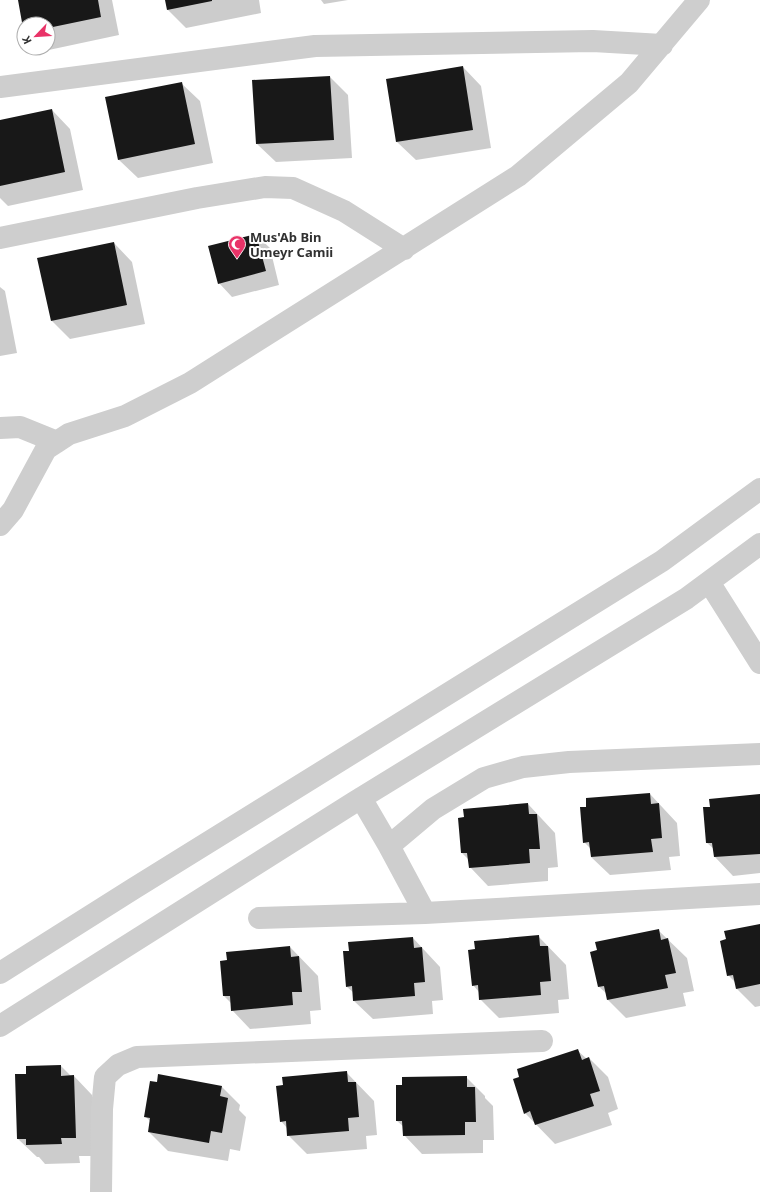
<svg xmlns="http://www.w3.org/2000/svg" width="760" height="1192" viewBox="0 0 760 1192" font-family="'Noto Sans',sans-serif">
  <rect width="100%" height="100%" fill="#fff"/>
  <path fill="#0003" d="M19 0H112L119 35 44 51 41 48H48V24H24V26Z
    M166 0H259L261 13 186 28 168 10Z
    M321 0H348L324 4Z
    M463 67 481 86 491 148 416 160 397 142 387 80Z
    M330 77 348 95 352 158 276 162 257 144Z
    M181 83 200 101 213 163 138 178 119 160 107 98Z
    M52 110 70 129 83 190 8 206 0 198V121Z
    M256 235 270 248 279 285 232 297 219 283Z
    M114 243 132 262 145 324 70 339 52 321Z
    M0 287 5 291 17 353 0 356Z
    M650 794 677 823 680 856 669 857 671 870 610 875 591 857V849L584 842 587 808Z
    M760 795V873L733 876 715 857 714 849 707 843 711 808Z
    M528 804 555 833 558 867 548 868V881L488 886 470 867 469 860 462 853 459 819Z
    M760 925V1006L755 1007 737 989 736 983 728 975 727 940Z
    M658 930 687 958 694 991 683 993 686 1006 626 1018 608 1000 607 994 598 986Z
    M538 936 566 965 569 999 558 1000 559 1013 499 1018 480 999 479 992 473 985Z
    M413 938 440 967 443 1000 432 1001 433 1014 373 1019 354 1001V993L347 987Z
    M290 947 318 976 321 1010 310 1011 311 1024 250 1029 232 1010 231 1003 224 996Z
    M578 1051 587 1059 589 1058 608 1077 618 1109 608 1113 612 1125 555 1144 525 1113Z
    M61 1066 71 1076H74L92 1095 94 1156H79L80 1163 45 1164 39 1157H37L18 1139 27 1075Z
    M346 1072 374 1101 377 1135 366 1136 367 1149 307 1154 288 1135 287 1128 281 1121Z
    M466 1077 485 1096V1098L493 1106 494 1140H483V1153L422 1154 404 1135V1127L397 1121Z
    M222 1087 240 1105 239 1110 246 1117 240 1151 230 1149 228 1161 168 1151 149 1132 151 1122 145 1116Z"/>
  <path fill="#181818" d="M18 0H98L101 17 48 28V24H24L23 28Z
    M165 0H212V1L167 10Z
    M463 66 473 130 396 142 386 79Z
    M330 76 334 140 256 144 252 80Z
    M182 82 195 144 118 160 105 97Z
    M52 109 65 172 0 186V120Z
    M256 234 266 271 218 284 208 246Z
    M114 242 127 305 51 321 37 258Z
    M650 793 651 804 659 803 662 838 651 839 653 852 591 857 589 842 583 843 580 807H586V798Z
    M760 794V854L714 857 712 843H706L703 807H710L709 799Z
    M528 803 529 814H537L540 849H529L530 863 469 868 467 853H461L458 818 464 817 463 809Z
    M760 924V984L736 989 733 975 727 976 720 941 726 939 724 931Z
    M659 929 661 940 668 938 676 973 665 975 668 988 607 1000 604 986 598 987 590 952 597 950 595 942Z
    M539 935 540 946H548L551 981 540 982 541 995 479 1000 478 985 472 986 468 950 475 949 474 941Z
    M413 937 414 948 422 947 425 982 414 983 415 996 353 1001 352 986 346 987 343 951H349L348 942Z
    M290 946 291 957 299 956 302 992H292L293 1005 231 1011 230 996H223L220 961 227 960 226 952Z
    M578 1049 582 1060 589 1057 600 1091 590 1094 594 1106 535 1125 530 1111 524 1114 513 1079 519 1077 517 1069Z
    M61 1065V1076L74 1075 76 1138H61L62 1144 26 1145V1139H17L15 1074H26V1066Z
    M347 1071 348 1082H356L359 1117 348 1118 349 1131 287 1136 286 1121 280 1122 276 1086 283 1085 282 1077Z
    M158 1074 222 1086 220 1096 228 1098 222 1133 211 1131 209 1143 148 1132 150 1118 144 1117 150 1081 157 1082Z
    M467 1076V1087H475L476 1122H465V1135L403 1136 402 1121H396V1085H402V1077Z"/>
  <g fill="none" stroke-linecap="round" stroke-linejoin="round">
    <path stroke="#cecece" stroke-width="22" d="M0 87 315 46 593 41 662 45
      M0 238 197 198 265 187 293 188 344 211 404 249
      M0 428 20 427 57 442
      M0 525 13 510 46 449 69 434 125 416 190 383 518 176 629 83 699 0
      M709 582 760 663
      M361 798 389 846 425 913
      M389 846 433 809 484 778 523 767 569 762 760 754
      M259 918 425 913 760 894
      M0 973 133 889 662 561 760 489
      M0 1026 353 803 687 598 760 544
      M101 1192 102 1109 105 1077 118 1065 137 1057 542 1041"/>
  </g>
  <defs>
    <g id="mosque-pin" transform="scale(0.9)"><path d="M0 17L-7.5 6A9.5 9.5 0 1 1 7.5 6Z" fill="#e93368" stroke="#fff"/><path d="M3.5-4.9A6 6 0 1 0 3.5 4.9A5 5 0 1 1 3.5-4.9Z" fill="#fff"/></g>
  </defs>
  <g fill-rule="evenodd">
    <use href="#mosque-pin" x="237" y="244"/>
  </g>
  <g text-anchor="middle" stroke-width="4" stroke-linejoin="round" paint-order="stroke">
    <g font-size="13" font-weight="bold" fill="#313131" stroke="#fff" text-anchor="start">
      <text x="250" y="242">Mus'Ab Bin<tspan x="250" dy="15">Umeyr Camii</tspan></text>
    </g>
  </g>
  <g transform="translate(36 36) rotate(245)"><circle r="19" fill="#ffffff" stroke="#adadad"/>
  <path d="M0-3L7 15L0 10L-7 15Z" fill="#e93368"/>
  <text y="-6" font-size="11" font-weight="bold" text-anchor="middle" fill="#313131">K</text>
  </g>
</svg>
